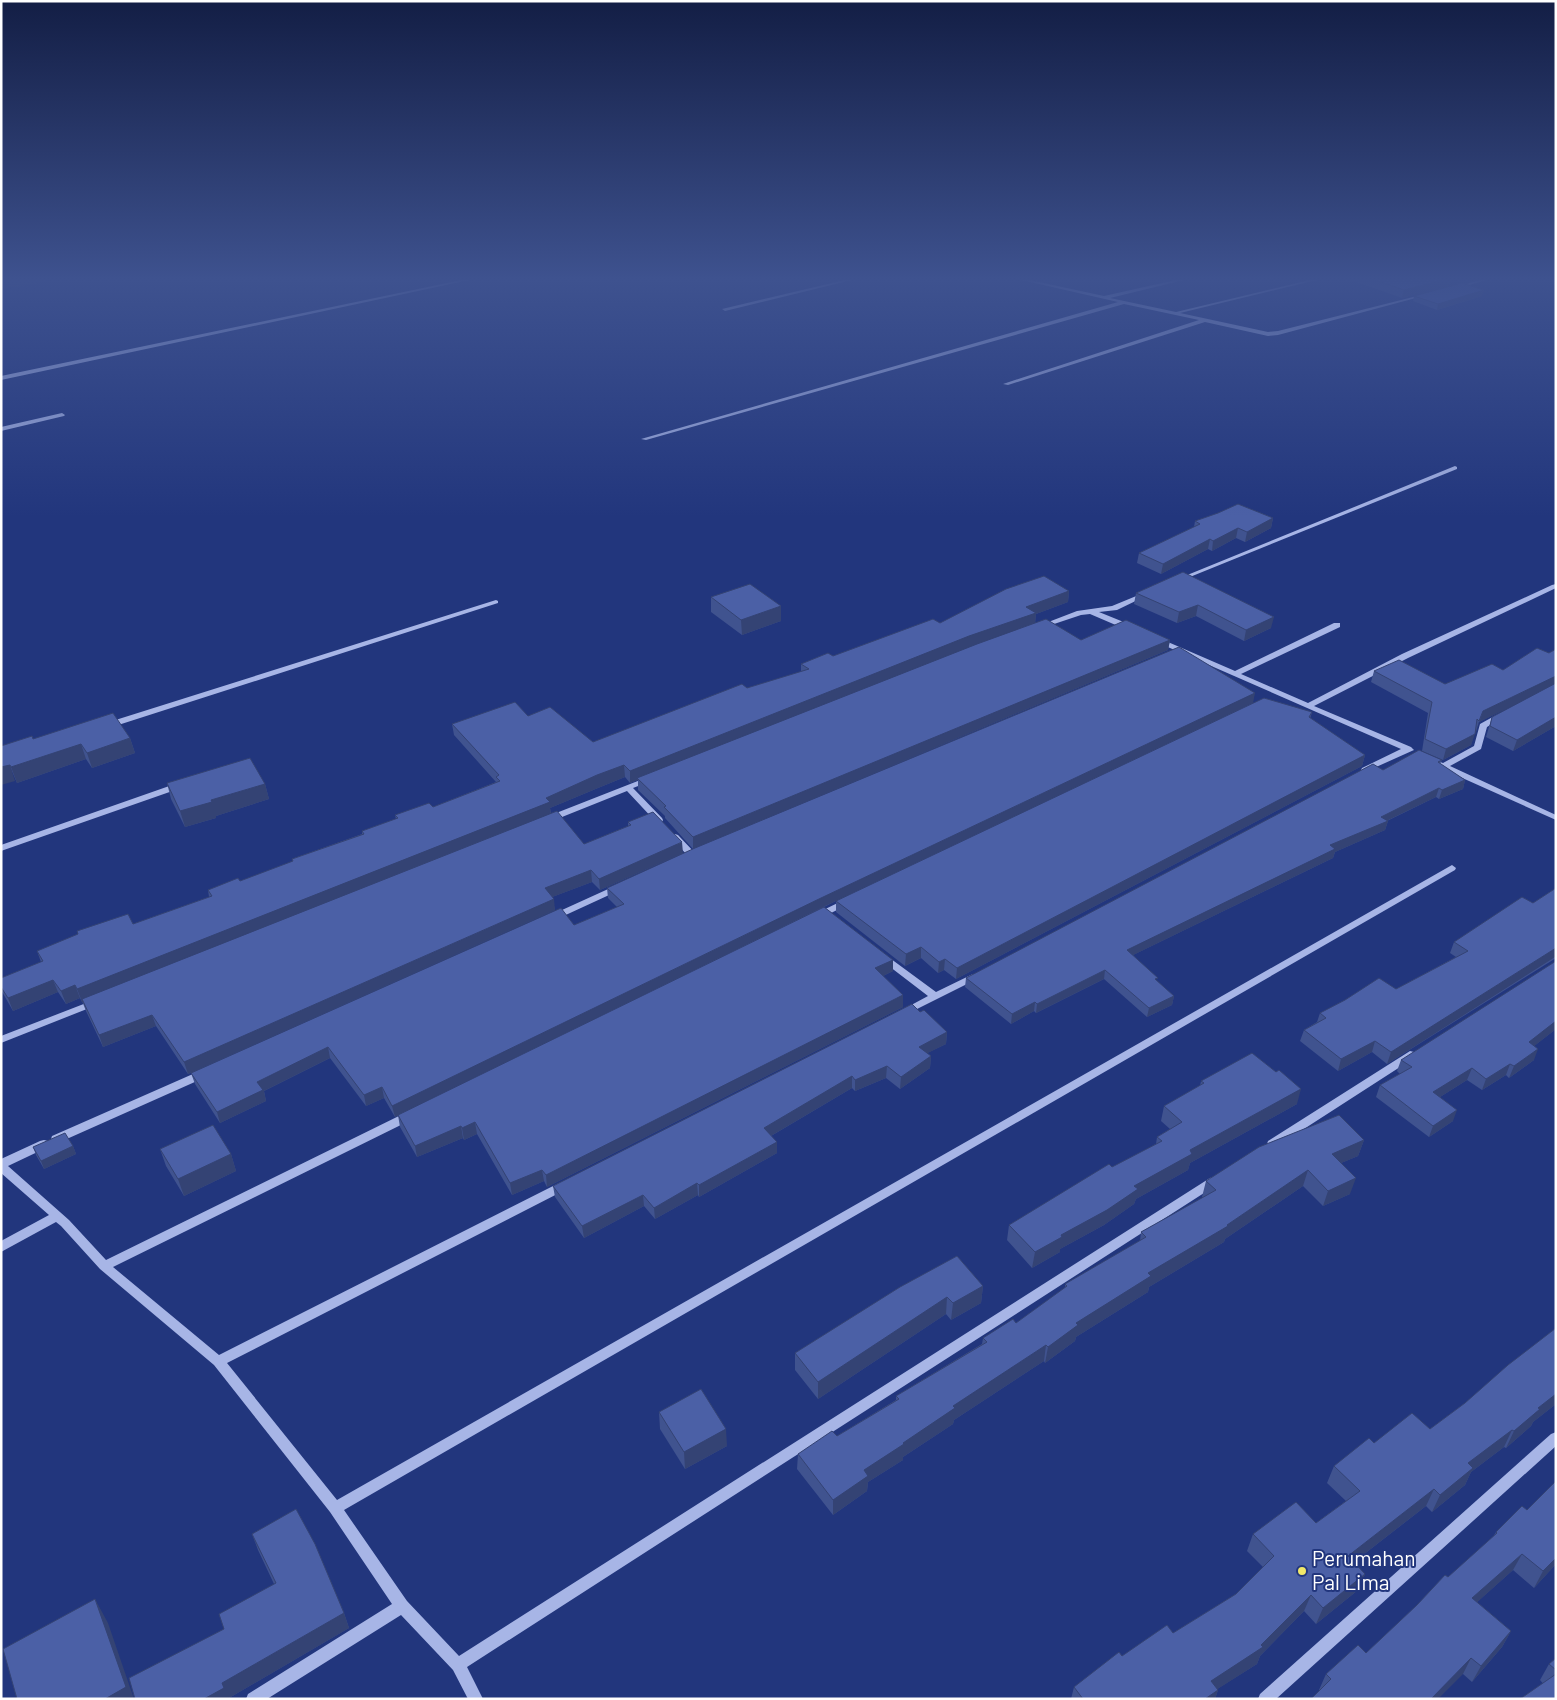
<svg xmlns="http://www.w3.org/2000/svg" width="1557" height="1700" viewBox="0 0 1557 1700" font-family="Barlow,sans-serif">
  <rect width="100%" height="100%" fill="#22367d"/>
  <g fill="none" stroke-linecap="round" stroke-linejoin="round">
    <path fill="#a7b5e6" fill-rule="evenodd" d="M466 279H474L1 380V376Z
      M849 279H856L725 311 722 309Z
      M1017 279H1025L1104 296 1180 279H1188L1110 298 1176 312 1314 279H1321L1180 313 1268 332 1278 331 1425 294 1427 295 1278 335 1268 336 1205 322 1008 385 1003 384 1199 320 1124 304 646 440 641 439 1118 302Z
      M1483 279H1490L1455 289 1453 288Z
      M62 413 65 415 64 416 1 431V427Z
      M1455 466 1457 467V469L1180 581 1178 582 1175 580Z
      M1556 584V588L1408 658 1314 706 1411 747 1414 750 1365 772 1361 770 1362 768 1401 749 1154 641 1158 639H1161L1235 671 1334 623H1340V627L1241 674 1308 703 1402 654 1552 585Z
      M1146 592 1148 593V595L1117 610 1099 612 1131 625V629H1125L1090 614 1081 615 1042 628 1038 626 1077 611 1112 606Z
      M496 600 498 601V603L112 727H109L105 725 106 723Z
      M1498 714H1501L1505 716 1487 727 1481 749 1450 766 1556 815V820L1440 768 1431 762 1435 760 1443 763 1474 746 1480 724Z
      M648 777 652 779 651 781 633 788 662 818 663 820 662 822H656L627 791 552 821 549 822 545 819 546 817Z
      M175 784H181L182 786 181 788 1 851V845Z
      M675 834 678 835 695 853 696 855 695 857H689L672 839 671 837 672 835Z
      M1452 865 1456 868 1455 870 344 1510 407 1601 459 1656 1210 1178 1214 1177 1218 1178 1220 1181 1218 1184 467 1667 483 1699H468L453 1670 401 1615 267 1699H246L248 1694 392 1604 330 1512 214 1365 100 1269 61 1226 56 1222 1 1252V1241L49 1215 1 1173V1159L40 1141 44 1140 48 1141 49 1144 48 1147 8 1166 69 1220 106 1260 405 1113 409 1112 413 1113 414 1116 413 1119 113 1267 219 1355 559 1183 563 1182 567 1183 569 1186 567 1189 227 1363 337 1500Z
      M617 885 620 886 622 888 620 890 557 919 554 920 549 917 551 915Z
      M846 899 851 902 849 904 823 917H817L815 915 817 913Z
      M884 955 887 956 936 992 973 974H979L981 976 979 978 905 1015 902 1014 900 1012 902 1010 928 996 881 960 879 958Z
      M94 1000 97 1001 99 1003 97 1005 1 1043V1036Z
      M1410 1051 1414 1052 1415 1055 1414 1058 1276 1147 1272 1148 1268 1147 1267 1144 1268 1141Z
      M202 1070 206 1071 207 1074 206 1077 60 1142 56 1143 52 1142 51 1139 52 1136Z
      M1556 1432V1446L1276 1699H1258L1260 1694 1551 1434Z"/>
  </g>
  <path fill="#40538f" d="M1347 279H1451L1449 286 1402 298Z
    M1414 296H1482L1437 310 1413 301Z
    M1273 518 1271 528 1245 542 1236 538 1212 551 1208 549 1161 574 1137 563 1139 553 1194 527 1195 521Z
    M1183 572 1271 628 1244 641 1196 616 1177 623 1134 604 1136 593Z
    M1069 591 1068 602 1036 614 1035 623 1081 640H1170L1168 650 693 849 665 818V816L638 790V780L630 783 625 777 598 788 550 808 551 813 584 844 628 826V822L683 853 600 890 592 882 552 897 555 910 188 1074 156 1026 103 1047 86 1011 82 1001V1002L80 998 66 1004 58 992 13 1011 1 990V978L41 962 37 951 133 924 209 897 208 890 240 881 292 862V859L362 834V831L396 819 395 815 433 807 496 782 454 735 452 724 528 716 593 742 747 688 801 672V664L833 656 940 623Z
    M711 597 781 606V621L742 635 711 612Z
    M1556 649V726L1513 751 1486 737 1492 717 1522 701 1479 722 1476 732 1475 731 1471 745 1443 760 1422 751 1428 713 1371 682 1374 671 1445 684 1503 670 1549 653Z
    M1253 703 1312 712 1310 719 1365 755 1362 766 956 979 944 970 938 973 921 958 905 966 836 912V901L824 907 893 960V971L883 976 903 1007 547 1187 544 1181 512 1195 477 1134 464 1140 463 1138 417 1157 400 1127 398 1115 765 936 395 1117 384 1098 366 1106 330 1058 264 1091 266 1101 220 1123 195 1084 191 1073 574 925 617 907 608 898 607 888Z
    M130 738 135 753 92 768 86 759 17 783 1 746 33 739Z
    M1442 760 1440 764 1465 780 1463 789 1439 799 1436 797 1387 821H1388L1385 830 1335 852 1333 858 1133 955 1157 982 1174 996 1172 1005 1147 1017 1104 979 1036 1013 1034 1011 1011 1024 965 987 966 978 1383 770Z
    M167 783 265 784 269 799 216 816V818L185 827 171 799Z
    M1556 888V958L1387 1064 1372 1052 1338 1071 1300 1041 1304 1030 1317 1022 1320 1013 1396 989 1456 957 1450 953 1454 942 1533 903Z
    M920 1012 947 1032 946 1044 927 1053 931 1056 930 1068 900 1089 886 1078 855 1091 852 1088 771 1136 777 1153 699 1197 698 1195 655 1219 644 1206 584 1238 555 1197 553 1186Z
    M1556 1029 1534 1046V1060L1509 1078 1506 1075 1482 1090 1467 1080 1440 1097 1453 1121 1429 1137 1376 1097 1380 1085 1400 1074 1397 1071 1401 1060Z
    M1201 1081 1297 1104 1190 1163 1188 1170 1136 1199 1134 1204 1104 1225 1060 1249V1252L1032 1268 1007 1240 1009 1225 1156 1144 1157 1137 1170 1129 1161 1121 1164 1106 1200 1086Z
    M1364 1140 1358 1156 1341 1163 1350 1194 1323 1206 1303 1186 1225 1239 1224 1242 1149 1287 1148 1292 1076 1337 1075 1341 1045 1363 1044 1361 954 1420 953 1424 903 1457V1460L868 1482 867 1491 833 1515 797 1469 798 1454 837 1436 896 1400V1396L982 1344 983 1338 1016 1323 1065 1288V1284L1140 1241 1141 1232 1203 1198 1202 1197 1206 1181Z
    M73 1146 76 1154 44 1169 36 1155 33 1147Z
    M160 1149 231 1154 236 1171 184 1196 166 1166Z
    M957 1256 983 1286 981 1303 951 1320 946 1314 818 1399 795 1370V1353Z
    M1556 1328V1404L1533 1422 1531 1426 1506 1448 1504 1447 1471 1472 1465 1485 1432 1512 1426 1506 1354 1562 1365 1574 1358 1590 1316 1624 1304 1611 1260 1656 1257 1664 1217 1689 1218 1690 1215 1699H1071L1074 1687 1122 1656 1173 1633 1236 1594 1263 1567 1247 1551 1253 1534 1316 1523 1346 1501 1327 1483 1334 1466 1374 1443 1430 1429 1465 1403Z
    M659 1412 727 1446 685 1469 660 1429Z
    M1496 1532 1556 1564 1534 1588 1513 1570 1477 1602 1511 1631 1502 1647 1472 1682 1463 1674 1320 1690H1319L1326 1674 1366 1653 1493 1537Z
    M252 1534 344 1613 349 1628 229 1698V1699H135L224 1629 274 1584 258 1550Z
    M1556 1658V1699L1540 1680 1549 1664Z"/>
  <path fill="#344374" d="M1 279H53L45 280V282L1 289Z
    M1447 279H1451L1449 286 1402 298 1404 290Z
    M1484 290 1482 296 1437 310 1438 304Z
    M1273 518 1271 528 1245 542 1247 532Z
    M1238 528 1236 538 1212 551 1213 541Z
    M1210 539 1208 549 1161 574 1163 564Z
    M1069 591 1068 602 1036 614 1035 624 637 778 638 780 630 783V771L1026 607Z
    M1198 605 1196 616 1177 623 1179 612Z
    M781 606V621L742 635 741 620Z
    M1274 617 1271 628 1244 641 1246 630Z
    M1170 640 1168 650 693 849V837Z
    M1556 676V685L1479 722 1476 732 1483 711Z
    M1255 693 1253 703 821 908 395 1117 392 1106 821 898Z
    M1556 717V726L1513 751 1517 740Z
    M1475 734 1471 745 1443 760 1446 749Z
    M130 738 135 753 92 768 87 753Z
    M81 744 86 759 17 783 11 767Z
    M1365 755 1362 766 956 979 957 968Z
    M10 765 15 781 1 785V767Z
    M624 765 625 777 598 788 550 808 551 814 82 1002 77 989 546 798 597 775Z
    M1465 780 1463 789 1439 799 1442 790Z
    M265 784 269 799 216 816V818L185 827 180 811 211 800Z
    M1439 788 1436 797 1378 825 1381 817Z
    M1388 821 1385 830 1335 852 1333 858 1125 959 1127 950 1330 845Z
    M682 842 683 853 600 890 599 879Z
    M591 870 592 882 547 899 545 888Z
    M554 899 555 910 188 1074 184 1062Z
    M921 947V958L905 966 906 954Z
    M1556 948 1555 957 1387 1064 1391 1052Z
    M945 959 944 970 938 973 939 962Z
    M893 960V971L875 980V968Z
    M1105 970 1104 979 1036 1013 1037 1004Z
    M53 980 58 992 13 1011 8 998Z
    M75 985 80 998 66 1004 61 991Z
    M903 995V1007L547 1187 546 1175Z
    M1174 996 1172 1005 1147 1017 1149 1008Z
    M1035 1002 1034 1011 1011 1024 1012 1014Z
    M152 1015 156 1026 103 1047 99 1035Z
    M1556 1021V1029L1524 1054 1529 1042Z
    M947 1032 946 1044 918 1058 919 1047Z
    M1375 1041 1372 1052 1338 1071 1341 1059Z
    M328 1047 330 1058 264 1091 266 1101 220 1123 217 1112 257 1082Z
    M1538 1049 1534 1060 1509 1078 1514 1066Z
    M931 1056 930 1068 900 1089 901 1077Z
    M1510 1064 1506 1075 1482 1090 1486 1079Z
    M887 1066 886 1078 855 1091V1080Z
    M1472 1068 1467 1080 1429 1104 1433 1092Z
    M852 1076V1088L764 1140V1128Z
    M382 1087 384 1098 366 1106 364 1095Z
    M1301 1089 1297 1104 1190 1163 1188 1170 1136 1199 1134 1204 1104 1225 1060 1249V1252L1032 1268 1035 1252 1134 1186 1190 1150Z
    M1457 1110 1453 1121 1429 1137 1433 1126Z
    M475 1122 477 1134 464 1140 462 1128Z
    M461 1126 463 1138 417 1157 415 1146Z
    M1364 1140 1358 1156 1327 1169 1332 1154Z
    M777 1142V1153L699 1197V1185Z
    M73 1146 76 1154 44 1169 41 1161Z
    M231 1154 236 1171 184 1196 178 1179Z
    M542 1170 544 1181 512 1195 510 1183Z
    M1308 1170 1303 1186 1225 1239 1224 1242 1149 1287 1148 1292 1076 1337 1075 1341 1045 1363 1048 1347 1076 1323 1148 1273 1227 1225Z
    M1356 1178 1350 1194 1323 1206 1328 1191Z
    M697 1183 698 1195 655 1219 654 1208Z
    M643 1195 644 1206 584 1238 582 1226Z
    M983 1286 981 1303 951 1320 953 1303Z
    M947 1297 946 1314 818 1399V1382Z
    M1046 1345 1044 1361 954 1420 953 1424 903 1457V1460L868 1482 867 1491 833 1515V1500L864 1470 903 1443 953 1406Z
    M1556 1394V1404L1533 1422 1531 1426 1506 1448 1514 1431 1538 1408Z
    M726 1429 727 1446 685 1469 684 1452Z
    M1512 1430 1504 1447 1471 1472 1465 1485 1432 1512 1440 1495 1468 1463Z
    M1434 1489 1426 1506 1341 1572 1348 1556Z
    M1522 1554 1513 1570 1464 1614 1472 1598Z
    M1556 1558V1564L1534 1588 1543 1571Z
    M1365 1574 1358 1590 1316 1624 1323 1608Z
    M1311 1595 1304 1611 1260 1656 1257 1664 1205 1697 1211 1681 1261 1645Z
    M95 1599 108 1623 134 1699H105Z
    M344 1613 349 1628 229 1698V1699H204L222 1683Z
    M1511 1631 1502 1647 1472 1682 1481 1666Z
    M1471 1658 1463 1674 1438 1699H1431Z
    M1218 1690 1215 1699H1205Z"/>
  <path fill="#4b60a6" stroke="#344374" d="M1371 279H1447L1404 290Z
    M1462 283 1484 290 1438 304 1414 296Z
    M1238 504 1273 518 1247 532 1238 528 1213 541 1210 539 1163 564 1139 553 1200 524 1195 521 1218 513Z
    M1183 572 1274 617 1246 630 1198 605 1179 612 1136 593Z
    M1044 576 1069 591 1026 607 1036 613 969 636 630 771 624 765 597 775 546 798 550 802 77 989 75 985 61 991 53 980 8 998 1 987V978L43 961 37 951 78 934 77 931 128 914 133 924 212 896 208 890 238 878 240 881 293 861 292 859 364 834 362 831 398 818 395 815 429 803 433 807 500 781 496 777 499 775 452 724 515 702 528 716 550 707 593 742 742 684 747 688 809 669 801 664 828 653 833 656 933 619 940 623 1006 589Z
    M750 584 781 606 741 620 711 597Z
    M1046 619 1081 640 1126 620 1170 640 693 837 664 807 666 806 637 778 977 644Z
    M1179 647 1255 693 821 898 392 1106 382 1087 364 1095 328 1047 257 1082 263 1090 217 1112 191 1073 561 908 574 925 624 904 607 888 695 848Z
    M1537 648 1549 653 1556 649V676L1483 711 1479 721 1477 719 1475 734 1446 749 1425 739 1432 702 1374 671 1399 660 1445 684 1492 664 1503 670Z
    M1556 683V717L1517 740 1490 726 1492 717Z
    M1264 698 1312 712 1309 717 1365 755 957 968 945 959 939 962 921 947 906 954 836 901Z
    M113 713 130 738 87 753 81 744 11 767 10 765 1 767V746L32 736 33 739Z
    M1419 750 1442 760 1438 762 1465 780 1442 790 1439 788 1381 817 1388 821 1330 845 1335 849 1127 950 1158 978 1155 979 1174 996 1149 1008 1105 970 1037 1004 1035 1002 1012 1014 966 978 1373 764 1383 770Z
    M250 758 265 784 211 800 212 802 180 811 167 783Z
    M557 811 584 844 631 825 628 822 653 812 682 842 599 879 591 870 545 888 554 899 184 1062 152 1015 99 1035 82 999Z
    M1556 888V948L1391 1052 1375 1041 1341 1059 1304 1030 1326 1018 1320 1013 1345 1000 1379 978 1396 989 1468 951 1454 942 1522 897 1533 903Z
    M824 907 893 960 875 968 903 995 546 1175 542 1170 510 1183 475 1122 462 1128 461 1126 415 1146 398 1115Z
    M1556 961V1021L1529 1042 1538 1049 1514 1066 1510 1064 1486 1079 1472 1068 1433 1092 1457 1110 1433 1126 1380 1085 1412 1067 1401 1060Z
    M912 1004 920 1012 924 1010 947 1032 919 1047 931 1056 901 1077 887 1066 855 1080 852 1076 764 1128 777 1142 699 1185 697 1183 654 1208 643 1195 582 1226 553 1186Z
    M1252 1053 1276 1072 1279 1070 1301 1089 1190 1150 1192 1154 1134 1186 1138 1189 1107 1210 1061 1235 1062 1237 1035 1252 1009 1225 1109 1164 1112 1167 1162 1141 1157 1137 1182 1122 1164 1106 1204 1083 1201 1081Z
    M1339 1115 1364 1140 1332 1154 1356 1178 1328 1191 1308 1170 1227 1225 1228 1226 1148 1273 1151 1276 1076 1323 1078 1325 1048 1347 1046 1345 953 1406 955 1408 903 1443 904 1444 864 1470 868 1476 833 1500 798 1454 832 1431 837 1436 899 1399 896 1396 987 1342 983 1338 1013 1319 1016 1323 1067 1286 1065 1284 1146 1237 1141 1232 1216 1190 1206 1181 1259 1147Z
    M213 1125 231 1154 178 1179 160 1149Z
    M65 1133 73 1146 41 1161 33 1147Z
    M957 1256 983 1286 953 1303 947 1297 818 1382 795 1353 900 1287Z
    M1556 1328V1394L1538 1408 1540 1409 1514 1431 1512 1430 1468 1463 1473 1468 1440 1495 1434 1489 1348 1556 1365 1574 1323 1608 1311 1595 1261 1645 1263 1647 1211 1681 1218 1690 1205 1699H1083L1074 1687 1119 1652 1122 1656 1167 1625 1173 1633 1236 1594 1274 1556 1253 1534 1296 1502 1316 1523 1360 1491 1334 1466 1369 1438 1374 1443 1412 1413 1430 1429 1465 1403 1508 1365Z
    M701 1389 726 1429 684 1452 659 1412Z
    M1556 1481V1558L1543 1571 1522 1554 1472 1598 1511 1631 1481 1666 1471 1658 1431 1699H1311L1331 1679 1326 1674 1358 1645 1366 1653 1417 1605 1445 1575 1448 1577 1497 1533 1496 1532 1522 1506 1527 1510Z
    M296 1509 315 1544 344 1613 222 1683 224 1688 204 1699H135L129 1678 224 1629 219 1614 276 1583 252 1534Z
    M95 1599 126 1687 105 1699H17L3 1649Z
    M1556 1658V1670L1549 1664Z
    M1556 1674V1699H1520Z"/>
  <linearGradient id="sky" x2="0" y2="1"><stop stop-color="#131e45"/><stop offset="0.54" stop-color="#3e528f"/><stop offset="1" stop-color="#3e528f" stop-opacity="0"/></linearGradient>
  <rect width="1557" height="517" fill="url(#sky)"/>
  <circle fill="#f1e869" stroke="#22367d" stroke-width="2" cx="1302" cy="1571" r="5"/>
  <g text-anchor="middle" stroke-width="4" stroke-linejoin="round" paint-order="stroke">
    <g font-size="21" fill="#fff" stroke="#22367d" text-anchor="start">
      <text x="1312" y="1566">Perumahan<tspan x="1312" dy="24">Pal Lima</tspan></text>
    </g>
  </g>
  <rect width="1557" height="1700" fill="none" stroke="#ffffff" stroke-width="5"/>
</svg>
